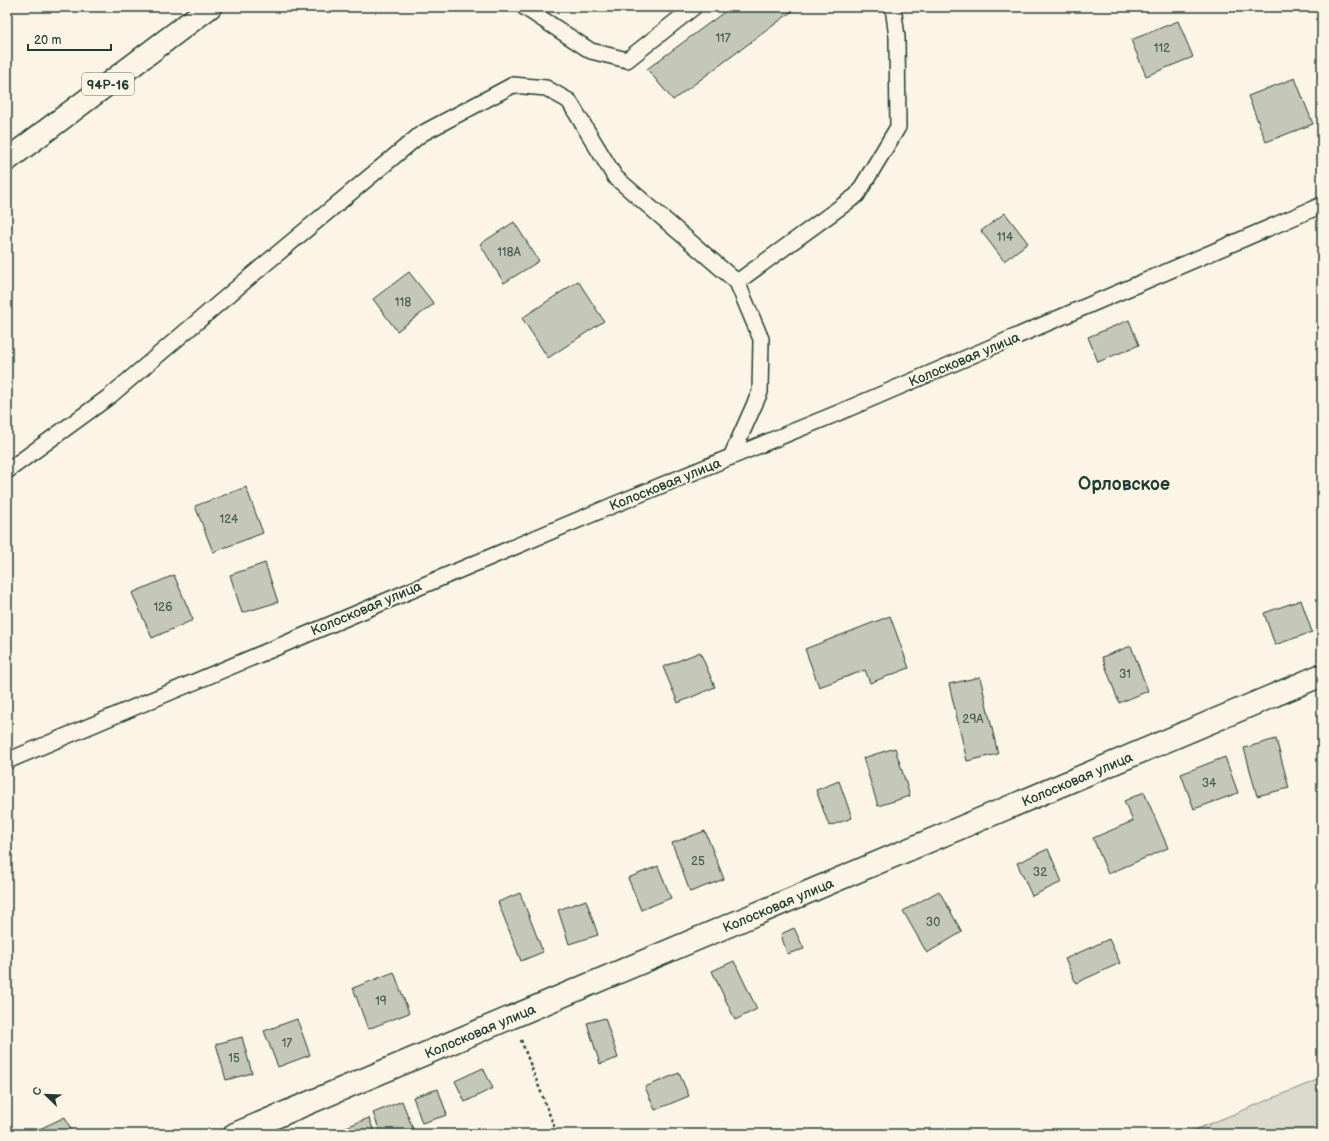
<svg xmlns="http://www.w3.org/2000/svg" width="1329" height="1141" viewBox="0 0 1329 1141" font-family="'Balsamiq Sans',sans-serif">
  <rect width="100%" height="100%" fill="#fcf5e5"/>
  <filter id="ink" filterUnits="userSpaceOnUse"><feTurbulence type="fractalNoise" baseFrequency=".025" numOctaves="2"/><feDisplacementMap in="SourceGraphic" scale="8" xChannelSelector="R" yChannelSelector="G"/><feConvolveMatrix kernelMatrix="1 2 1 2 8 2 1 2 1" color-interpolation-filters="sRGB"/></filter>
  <g filter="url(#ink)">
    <path fill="#dcdacc" stroke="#7e8c80" d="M1322 1078V1134H1185Z"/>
    <path fill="#c5c7b9" stroke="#1f3d34" d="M731 7H798L673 100 647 69Z
      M1178 21 1193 57 1146 76 1131 40Z
      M1295 78 1313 124 1266 142 1248 96Z
      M1005 213 1028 243 1004 261 981 231Z
      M514 222 539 261 504 283 480 244Z
      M409 272 434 304 397 331 373 299Z
      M578 281 604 321 548 358 522 318Z
      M1129 320 1139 345 1098 362 1088 337Z
      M246 487 263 533 213 552 195 506Z
      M265 563 278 602 242 613 230 575Z
      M174 575 193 620 152 638 132 593Z
      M1301 600 1312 632 1275 645 1264 613Z
      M890 616 909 668 870 683 865 670 819 687 805 649Z
      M1131 646 1148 691 1119 703 1102 657Z
      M700 652 715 687 678 703 663 667Z
      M980 677 998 754 967 761 949 684Z
      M1276 739 1289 788 1257 796 1244 748Z
      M895 748 910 796 878 806 863 758Z
      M1225 757 1238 793 1194 809 1181 774Z
      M839 781 852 818 829 826 816 790Z
      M1144 792 1168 848 1108 874 1093 838 1133 821 1124 801Z
      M705 831 724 879 690 892 672 843Z
      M1048 849 1062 882 1032 896 1017 863Z
      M658 866 671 898 641 910 628 878Z
      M939 891 962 932 927 953 903 911Z
      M520 893 543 952 521 961 498 902Z
      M586 900 598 935 569 944 558 910Z
      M794 928 804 949 787 954 781 934Z
      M1109 939 1120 963 1076 983 1065 959Z
      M734 961 757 1009 735 1020 712 971Z
      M394 972 409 1013 368 1029 353 988Z
      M605 1018 618 1058 600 1064 587 1023Z
      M297 1019 310 1055 278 1067 264 1031Z
      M242 1037 252 1073 226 1080 216 1044Z
      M483 1068 493 1088 465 1102 455 1081Z
      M679 1073 689 1096 655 1110 645 1087Z
      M438 1089 447 1115 422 1123 413 1097Z
      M402 1101 415 1134H381L373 1113Z
      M65 1117 73 1134H31V1133Z
      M369 1118 375 1134H348L346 1127Z"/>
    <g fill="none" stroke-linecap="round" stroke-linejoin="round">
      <g stroke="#1f3d34" stroke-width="18">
        <path id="service" d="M524 7 591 51 627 60 694 7
          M737 282 857 195 898 127 897 37 893 7
          M7 471 110 396 265 264 421 134 513 85 546 88 569 101 615 177 737 282 761 339 760 392 731 457
          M7 761 616 504 838 413 1322 205"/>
      </g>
      <g stroke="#1f3d34" stroke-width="25">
        <path id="minor" d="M235 1134 1322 675"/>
      </g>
      <g stroke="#1f3d34" stroke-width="25">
        <path id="primary" d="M7 160 210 7"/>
      </g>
      <path stroke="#1f3d34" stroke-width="2.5" stroke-dasharray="3 3" stroke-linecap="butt" d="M521 1040 557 1134"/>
      <use href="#service" stroke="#fcf5e5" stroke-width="15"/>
      <use href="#minor" stroke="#fcf5e5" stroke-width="22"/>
      <use href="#primary" stroke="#fcf5e5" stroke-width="22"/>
    </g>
  </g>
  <g text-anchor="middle" stroke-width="3.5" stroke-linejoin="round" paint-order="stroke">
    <g font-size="12" fill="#486055">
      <text x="723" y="42">117</text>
      <text x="1162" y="52">112</text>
      <text x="1005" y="241">114</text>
      <text x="509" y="256">118А</text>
      <text x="403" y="306">118</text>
      <text x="229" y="523">124</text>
      <text x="163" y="611">126</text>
      <text x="1125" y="678">31</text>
      <text x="973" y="723">29А</text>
      <text x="1209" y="787">34</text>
      <text x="698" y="865">25</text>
      <text x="1040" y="876">32</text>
      <text x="933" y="926">30</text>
      <text x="381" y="1005">19</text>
      <text x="287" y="1047">17</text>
      <text x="234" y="1062">15</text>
    </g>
    <rect fill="#fcf5e5" stroke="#617469" stroke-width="1" x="82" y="73" width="52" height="22" rx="3"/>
    <g font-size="13" font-weight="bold" fill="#1f3d34">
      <text x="108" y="89">94Р-16</text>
    </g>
    <g font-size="14" fill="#1f3d34" stroke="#fcf5e5">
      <text transform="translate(964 359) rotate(-23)" y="5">Колосковая улица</text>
      <text transform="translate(665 484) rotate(-22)" y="5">Колосковая улица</text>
      <text transform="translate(366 608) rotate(-23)" y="5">Колосковая улица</text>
      <text transform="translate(1077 779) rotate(-23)" y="5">Колосковая улица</text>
      <text transform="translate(778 905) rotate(-23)" y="5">Колосковая улица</text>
      <text transform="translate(480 1031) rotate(-23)" y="5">Колосковая улица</text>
    </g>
    <g font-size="18" font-weight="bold" fill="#1f3d34" stroke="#fcf5e5">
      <text x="1124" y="490">Орловское</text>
    </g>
  </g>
  <rect width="1329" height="1141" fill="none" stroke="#fcf5e5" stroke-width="24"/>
  <rect x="12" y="12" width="1305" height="1117" fill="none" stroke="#1f3d34" stroke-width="1.5" filter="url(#ink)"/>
  <g transform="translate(46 1095) rotate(293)" stroke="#fcf5e5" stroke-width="3" paint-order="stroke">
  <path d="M0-3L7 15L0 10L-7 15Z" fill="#1f3d34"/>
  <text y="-6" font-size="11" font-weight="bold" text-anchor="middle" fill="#1f3d34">С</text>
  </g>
  <path d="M28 44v6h83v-6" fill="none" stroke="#1f3d34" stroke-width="2"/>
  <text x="34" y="44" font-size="12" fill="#1f3d34" stroke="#fcf5e5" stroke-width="3" paint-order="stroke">20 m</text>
</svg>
